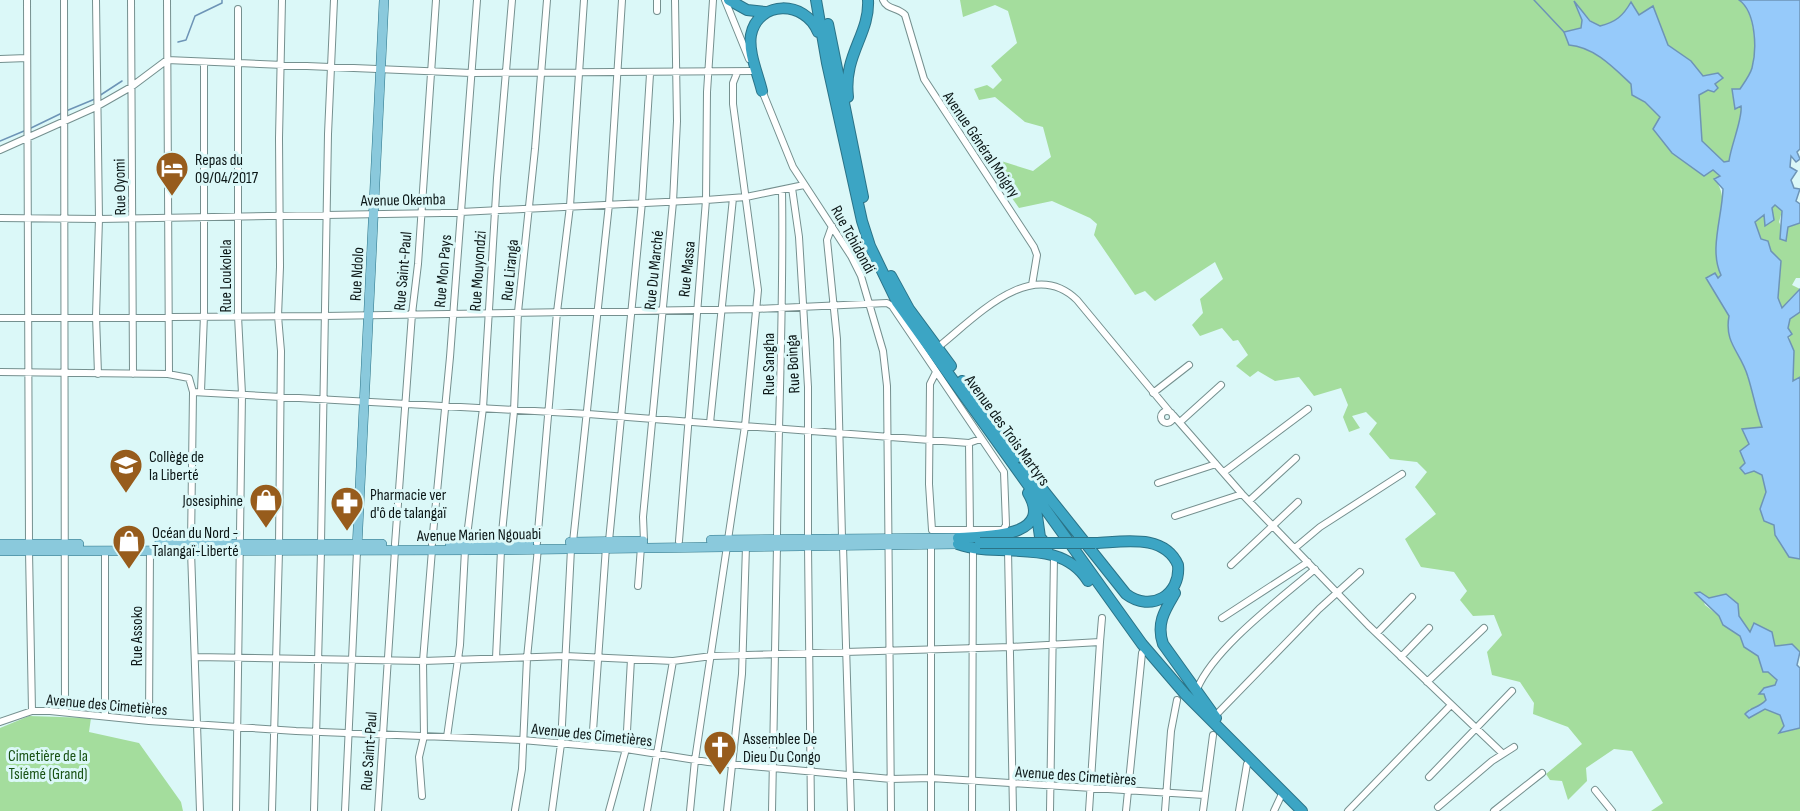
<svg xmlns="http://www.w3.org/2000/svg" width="1800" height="811" viewBox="0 0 1800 811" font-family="'Sofia Sans Condensed',sans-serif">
  <rect width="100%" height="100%" fill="#dbf8f8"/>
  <path fill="#a4dd9d" d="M960 0H1739C1755 11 1757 50 1752 68 1750 75 1744 83 1740 90H1732L1735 109 1741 106C1743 119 1731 145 1729 161L1724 163 1702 141 1699 95 1722 78 1718 73 1703 76 1691 61 1668 45 1653 6 1639 15 1631 2C1623 17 1616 22 1600 26L1591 21 1576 4 1582 20 1581 28 1564 32 1569 45C1594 47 1613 67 1631 84L1632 95 1645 102 1661 117 1653 129 1672 153 1713 170 1721 176 1714 178C1737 207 1705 244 1721 275L1718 278H1706L1729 316C1724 344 1741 353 1748 377 1753 394 1756 411 1762 427L1749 444 1754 471 1762 475 1766 492 1760 509 1774 525 1789 557 1800 559V652L1792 644 1775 646 1753 624 1750 633 1739 616 1738 604 1709 598 1700 592 1705 605 1719 616 1723 625 1740 636 1744 647 1758 656 1768 672 1777 680 1775 685 1764 688 1766 700 1760 707 1749 709V718L1765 709 1780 715 1784 726 1780 733 1800 728V811H1651L1663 803 1632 751 1614 749 1586 768 1587 781 1568 800 1562 781 1550 780 1546 774 1582 744 1568 727 1533 714 1534 703 1520 682 1492 675 1487 652 1502 635 1494 615 1473 616 1460 600 1467 591 1454 572 1421 567 1405 539 1436 514 1415 487 1427 472 1417 462 1390 459 1369 434 1377 423 1366 412 1352 416 1360 428 1349 432 1343 417 1348 405 1341 388 1314 396 1299 377 1275 381 1258 371 1250 377 1236 366 1248 355 1238 340 1233 341 1222 328 1200 336 1192 325 1203 313 1200 299 1223 279 1215 262 1155 301 1145 291 1135 295 1094 235 1097 224 1090 218 1052 201 1019 208 991 169 998 160 1033 171 1051 157 1043 127 1025 122 995 97 979 100 974 89 987 85 993 89 1002 80 991 66 1017 43 1008 11 995 5 963 17Z
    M1775 204 1782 211 1779 222 1786 236 1788 227 1800 223V278H1796L1792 285 1800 289 1782 308 1778 298 1781 261 1771 251 1768 241 1761 239 1755 222Z
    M1800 312V377L1793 381 1794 351 1791 349 1788 328 1790 319Z
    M29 716 91 718 89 732 139 743 181 802 183 811H0V728Z"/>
  <path fill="#96cafa" stroke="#6d94b6" stroke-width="1.5" d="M1739 0H1800V149L1797 152 1800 159 1796 162 1791 156 1790 167 1797 171 1791 180 1794 188 1800 189 1796 201 1800 204V223L1788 227 1786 241 1780 239 1782 211 1775 205 1772 208 1774 220 1765 226 1764 215 1755 222 1761 239 1768 241 1771 251 1781 261 1778 298 1782 308 1800 289V312L1790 319 1788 328 1792 334 1788 337 1794 351 1793 381 1800 377V559L1789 557 1775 535 1774 525 1764 521 1760 509 1766 492 1762 475 1754 471 1745 474 1740 468 1745 463 1740 451 1749 444 1742 429 1762 427C1756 410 1753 393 1748 377 1741 352 1724 344 1729 316L1706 278 1715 273 1718 278 1721 275C1709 250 1722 218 1723 189L1714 179 1720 176 1713 170 1704 176 1672 153 1653 129 1660 117 1645 102 1632 95 1631 84C1613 67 1594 47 1569 45L1564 32 1581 28 1582 20 1574 1 1590 21 1600 26C1616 22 1623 16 1631 2L1639 15 1653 6 1668 45 1691 61 1703 76 1718 73 1723 78 1715 84 1718 88 1714 92 1708 90 1699 95 1702 141 1724 162 1729 161C1731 145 1743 118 1741 106L1735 109 1732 89H1740C1744 83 1750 75 1752 68 1757 49 1756 12 1739 0Z
    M1700 592 1709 598 1726 594 1738 604 1739 616 1750 632 1754 623 1772 632 1775 646 1792 644 1800 652 1797 665 1800 668V728L1779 733 1784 726 1780 715 1765 709 1749 718 1745 714C1751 707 1759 708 1766 700L1764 694H1759L1764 688 1775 685 1777 680 1768 672H1763L1758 656 1744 647 1740 636 1723 625 1719 616 1695 593Z"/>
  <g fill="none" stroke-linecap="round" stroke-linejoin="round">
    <path stroke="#6d94b6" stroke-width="1.5" d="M1534 0 1564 32
      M178 42 186 40 195 16 222 3V0
      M99 96 122 81
      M66 111 95 99
      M31 128 62 113
      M0 141 24 131"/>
    <g stroke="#75908f" stroke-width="8">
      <path id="street" d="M27 0 29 544
        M64 0 65 712
        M96 0 99 219 96 316 98 374
        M131 0 133 374
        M167 0 169 374
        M657 0V11
        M725 0 749 59
        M883 0C887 10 898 7 905 15L924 79 1034 247 1037 255 1032 285
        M0 59 27 58
        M761 88 793 167 851 256 861 276 883 351 887 386 891 811
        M0 150 96 107 131 87 167 60 471 73 754 71
        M792 188 799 237 808 387V538
        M0 218 99 219 441 213 706 200 746 197 804 185
        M832 226 827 240 837 339 842 537
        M0 318 324 316 755 309 887 303 892 306 1004 472 1006 525 1003 530H932L929 484 930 384 936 372
        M937 348C974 319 1031 255 1077 300L1169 411
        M0 372 168 374 189 378 193 392 191 544
        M201 391 204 315V63
        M193 392 588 414 969 443 980 439
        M1153 393 1189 365
        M1161 417a6 6 0 1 1 12 0a6 6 0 1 1-12 0Z
        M1173 415 1242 494 1368 625 1502 753
        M1180 422 1221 385
        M710 423 733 198
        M969 443 970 531
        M1224 472 1308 409
        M1158 483 1216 464
        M1249 501 1296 458
        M1175 516 1242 494
        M777 538C778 422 784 306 782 190
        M609 541 642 202 650 74
        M644 541 643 517 673 202 677 121 675 0
        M679 541 706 200 707 92 713 0
        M573 542 609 204 622 0
        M321 543 328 134 334 0
        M501 543 514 411 518 312 535 149 547 0
        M537 543 557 312 570 206 584 0
        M279 544 281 351 278 316 280 267 279 138 282 0
        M395 544 412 314 418 264 436 0
        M432 544 450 357 477 0
        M466 544 483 408 497 178 512 0
        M931 545V811
        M808 546 811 811
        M843 546 851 811
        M1295 548 1320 527 1402 474
        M105 550V716
        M1008 550 1013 811
        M29 551 32 711
        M191 551 200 811
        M1231 565 1298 502
        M638 586 641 547
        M1222 618 1308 562
        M1377 633 1412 597
        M195 657 423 661 565 656 673 661 712 656 1011 647 1100 642 1102 618
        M1401 657 1429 628
        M496 658 501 550
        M1427 682 1484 628
        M1197 689C1215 647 1279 600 1315 569
        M1215 716 1319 609 1360 572
        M149 721 150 550
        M0 722 32 711H50L149 721 296 731 522 740 626 749 708 762 773 768 891 779 931 778 1204 795
        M447 737 460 645 465 550
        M592 745 606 547
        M1429 777 1512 691
        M1595 790 1612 811
        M422 796 419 757 424 736 423 661 432 550
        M1438 807 1492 761 1514 747
        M515 810 522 769 527 658 538 548
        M236 811 242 394 238 316V9
        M272 811 279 551
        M314 811 321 551
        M345 811 357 551
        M378 811 395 550
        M552 811 561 744 571 549
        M609 811 626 749 631 659
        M647 811 673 661
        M690 811 695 760 745 426 758 290 733 104V83L737 73
        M727 811 742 674 746 546
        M772 811 777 546
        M972 811 973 549
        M1050 811 1054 556
        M1089 811 1100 642
        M1126 811 1142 653
        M1165 811 1171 731 1177 700
        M1203 811 1213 735
        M1239 811 1247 764
        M1274 811 1281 796
        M1348 811 1451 705
        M1494 811 1542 773"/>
    </g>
    <g stroke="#2b7387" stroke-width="10">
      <path id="primary" d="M711 540 958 538
        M570 542 643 541
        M0 544H79
        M159 544H382
        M450 544 529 543
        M357 548 384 0
        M0 551 483 550 958 544"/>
    </g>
    <g stroke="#2b7387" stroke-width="12">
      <path id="highway" d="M729 0 747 10 765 12
        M816 0 827 63 862 221 870 246 897 302 1142 644 1185 694 1302 811
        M828 24 863 197
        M762 91C758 74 748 52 751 35 758 0 805 0 818 32
        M848 97C843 55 870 34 868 0
        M891 276 909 309 951 366
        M962 381 1018 457
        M1024 466 1126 594C1151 613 1181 595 1178 565 1164 533 1123 542 1095 543
        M1036 509 1040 537 1048 547
        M958 538C983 536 1055 539 1028 493
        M958 544C999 559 1060 536 1088 581
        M1175 593C1165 610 1156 623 1163 644L1216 718"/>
    </g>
    <use href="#street" stroke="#fff" stroke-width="6"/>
    <use href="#primary" stroke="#8ac9dc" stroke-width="9"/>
    <use href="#highway" stroke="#3ca5c4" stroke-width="10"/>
    <g stroke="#2b7387" stroke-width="12" stroke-linecap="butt">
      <path id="highway-bridge" d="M980 543H1095"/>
    </g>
    <use href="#highway-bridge" stroke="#3ca5c4" stroke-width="10"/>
  </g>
  <defs>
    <g id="hotel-pin" transform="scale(1.725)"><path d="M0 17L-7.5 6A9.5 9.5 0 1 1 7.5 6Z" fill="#975c1c" stroke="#dbf8f8"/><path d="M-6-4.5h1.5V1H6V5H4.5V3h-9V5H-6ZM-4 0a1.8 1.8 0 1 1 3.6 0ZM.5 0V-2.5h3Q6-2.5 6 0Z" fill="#fff"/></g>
    <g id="school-pin" transform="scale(1.725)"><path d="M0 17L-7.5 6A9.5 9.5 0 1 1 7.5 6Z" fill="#975c1c" stroke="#dbf8f8"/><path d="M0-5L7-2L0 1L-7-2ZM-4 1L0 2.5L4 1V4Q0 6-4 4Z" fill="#fff"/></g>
    <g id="shop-pin" transform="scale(1.725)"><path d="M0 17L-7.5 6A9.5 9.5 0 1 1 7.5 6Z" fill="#975c1c" stroke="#dbf8f8"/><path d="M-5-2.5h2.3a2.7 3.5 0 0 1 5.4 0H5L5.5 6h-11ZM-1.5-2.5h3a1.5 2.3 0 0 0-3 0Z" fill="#fff"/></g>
    <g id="pharmacy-pin" transform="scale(1.725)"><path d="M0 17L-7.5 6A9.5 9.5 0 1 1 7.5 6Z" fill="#975c1c" stroke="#dbf8f8"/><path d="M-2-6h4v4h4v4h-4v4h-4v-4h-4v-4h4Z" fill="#fff"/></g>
    <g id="church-pin" transform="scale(1.725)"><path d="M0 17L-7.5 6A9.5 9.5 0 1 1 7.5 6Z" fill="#975c1c" stroke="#dbf8f8"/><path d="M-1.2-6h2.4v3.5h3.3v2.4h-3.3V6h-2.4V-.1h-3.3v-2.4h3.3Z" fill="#fff"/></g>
  </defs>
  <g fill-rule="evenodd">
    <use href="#hotel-pin" x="172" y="168"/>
    <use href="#school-pin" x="126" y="465"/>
    <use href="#shop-pin" x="266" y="500"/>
    <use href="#pharmacy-pin" x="347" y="503"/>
    <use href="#shop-pin" x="129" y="541"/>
    <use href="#church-pin" x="720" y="747"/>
  </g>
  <g text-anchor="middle" stroke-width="6" stroke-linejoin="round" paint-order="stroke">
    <g font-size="16" fill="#0c1717" stroke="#dbf8f8">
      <text transform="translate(982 144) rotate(56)" y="6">Avenue Général Moigny</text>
      <text transform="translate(119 187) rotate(-91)" y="6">Rue Oyomi</text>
      <text transform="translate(403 199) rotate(-1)" y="6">Avenue Okemba</text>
      <text transform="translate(854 239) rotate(61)" y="6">Rue Tchidondi</text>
      <text transform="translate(686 269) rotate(-84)" y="6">Rue Massa</text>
      <text transform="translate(509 270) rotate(-84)" y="6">Rue Liranga</text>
      <text transform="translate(653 270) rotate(-84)" y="6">Rue Du Marché</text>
      <text transform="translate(402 271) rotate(-85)" y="6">Rue Saint-Paul</text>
      <text transform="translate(442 271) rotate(-85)" y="6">Rue Mon Pays</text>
      <text transform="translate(477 271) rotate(-86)" y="6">Rue Mouyondzi</text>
      <text transform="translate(356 274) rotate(-87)" y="6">Rue Ndolo</text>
      <text transform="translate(225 276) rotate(-90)" y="6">Rue Loukolela</text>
      <text transform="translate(768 364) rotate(-90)" y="6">Rue Sangha</text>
      <text transform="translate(792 364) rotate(-93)" y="6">Rue Boinga</text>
      <text transform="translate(1008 430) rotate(54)" y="6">Avenue des Trois Martyrs</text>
      <text transform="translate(479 534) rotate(-1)" y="6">Avenue Marien Ngouabi</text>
      <text transform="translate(136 636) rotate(-90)" y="6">Rue Assoko</text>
      <text transform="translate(107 704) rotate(5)" y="6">Avenue des Cimetières</text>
      <text transform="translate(592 734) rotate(6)" y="6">Avenue des Cimetières</text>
      <text transform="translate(368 751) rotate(-86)" y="6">Rue Saint-Paul</text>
      <text transform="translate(1076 775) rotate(4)" y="6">Avenue des Cimetières</text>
    </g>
    <g font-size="16" fill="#0c1717" stroke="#dbf8f8" text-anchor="start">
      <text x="195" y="165">Repas du<tspan x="195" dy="18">09/04/2017</tspan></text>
      <text x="149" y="462">Collège de<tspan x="149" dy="18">la Liberté</tspan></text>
      <text x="370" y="500">Pharmacie ver<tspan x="370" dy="18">d'ô de talangaï</tspan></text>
      <text x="243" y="506" text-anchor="end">Josesiphine</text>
      <text x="152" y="538">Océan du Nord -<tspan x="152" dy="18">Talangaï-Liberté</tspan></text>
      <text x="743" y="744">Assemblee De<tspan x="743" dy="18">Dieu Du Congo</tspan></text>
    </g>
    <g font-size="16" fill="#195214" stroke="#dbf8f8">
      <text x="48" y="761">Cimetière de la<tspan x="48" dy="18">Tsiémé (Grand)</tspan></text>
    </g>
  </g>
</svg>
